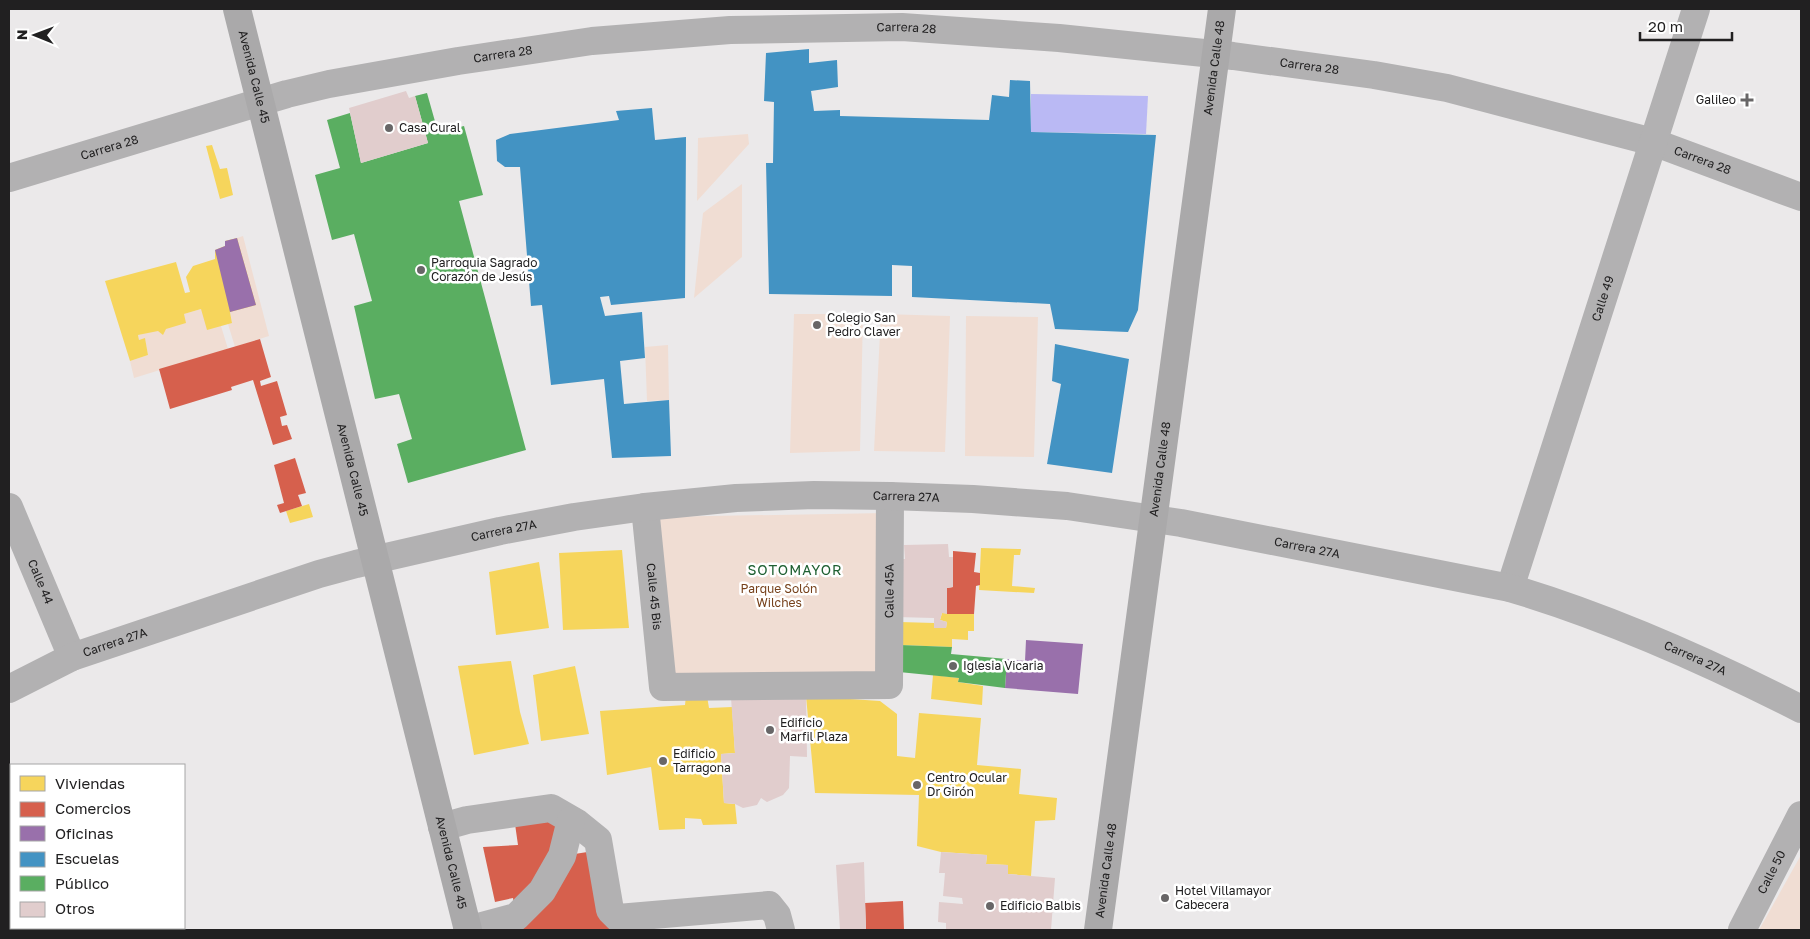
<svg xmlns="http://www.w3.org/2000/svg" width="1810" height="939" viewBox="0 0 1810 939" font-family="'Golos Text',sans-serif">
  <rect width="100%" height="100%" fill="#ebe9ea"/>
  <path fill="#f0ddd3" d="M748 134 749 144 697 201 698 138Z
    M742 184V257L694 298 703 213Z
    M243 236 269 336 235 347 228 324 232 322 230 312 237 238Z
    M201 309 221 326 228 349 134 378 130 361 148 355 145 339 139 340 138 335 185 323 184 314Z
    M794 314H863L860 451 790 453Z
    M881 314 950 316 945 452 874 451Z
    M966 316 1038 317 1034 457 965 456Z
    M668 345 669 400 647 401 645 347Z
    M886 513 884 678H668L655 517Z
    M1801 855V930H1759Z"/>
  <path fill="#bab9f4" d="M1031 94 1148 96 1146 134 1031 132Z"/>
  <path fill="#f6d55c" d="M212 145 220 169 227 168 233 195 220 199 206 146Z
    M237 238 256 305 230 312 232 323 207 330 201 309 184 314 186 323 166 329 163 335 158 331 138 335 139 340 145 338 148 355 130 361 105 281 176 262 185 293 190 292 186 277 193 266 215 259V250L225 246V241Z
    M309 504 313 517 290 523 286 511Z
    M981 548 1021 549 1020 555H1014L1012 586 1035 588 1034 593 979 590Z
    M622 550 629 628 563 630 559 553Z
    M539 562 549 628 496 635 489 572Z
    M942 613 974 614V631H968V640L952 639V647L900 645V622L934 623V628H946L947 622 940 620Z
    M511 661 520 712 529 744 474 755 458 666Z
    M575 666 589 734 541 741 533 675Z
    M933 675 959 678 958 682 983 686 982 705 931 699Z
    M686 696H707L709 708 732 707 735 753 721 754 724 803 735 804 737 824 703 825 701 819 685 818V829L659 830 651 767 607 775 600 711 685 705Z
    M806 696 880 701 897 714V756L915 758 919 713 981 718 977 765 1021 769 1019 794 1057 798 1055 820 1035 821 1031 876 1008 874V865L986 864 987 855 941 852 917 846 919 795 815 793Z"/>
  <path fill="#d6604d" d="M260 339 271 377 260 381 261 386 277 381 287 415 280 417 282 426 287 425 292 439 273 445 253 380 231 387 232 390 170 409 159 369Z
    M295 458 306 493 298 495 302 506 280 513 277 505 284 503 274 465Z
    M953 551 976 553 974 572 980 573V585L976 586 974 614H947V588L953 587Z
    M557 817 562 856 600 850 613 930H518L513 898 495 902 483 847 518 845 515 824Z
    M903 901 904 930H866L865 903Z"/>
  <path fill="#9970ab" d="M237 238 256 305 230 312 215 250 225 246V241Z
    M1026 640 1083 644 1078 694 1005 688 1007 659 1025 661Z"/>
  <path fill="#4393c3" d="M809 49V63L837 60 838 87 811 91 814 111 840 110V116L989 120 992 95 1009 97 1010 80 1030 81 1031 132 1156 135 1138 310 1128 332 1055 329 1050 304 912 297V266L892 265V296L769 294 766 163H773L774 102 764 101 766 53Z
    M652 108 655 140 686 137 685 298 611 305 609 296 600 297 605 316 642 312 645 358 620 361 624 404 669 400 671 456 612 458 604 379 551 385 542 305 531 306 520 167H505L497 161 496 140 510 134 619 120 616 111Z
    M1055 344 1129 359 1112 473 1047 464 1061 384 1052 381Z"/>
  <path fill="#5aae61" d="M427 93 438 132 464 126 483 195 459 201 526 450 408 483 397 444 412 439 399 394 375 399 354 306 372 301 354 234 332 240 315 175 340 168 327 120 350 113 361 163 428 143 415 96Z
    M900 645 952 647 951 654 1007 659 1005 688 958 682 959 678 899 672Z"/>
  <path fill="#e1cdcd" d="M406 91 409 98 415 96 428 143 361 163 349 108Z
    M948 544 949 557H953V587L947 588V614L942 613 940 620 947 622 946 628H934V618L896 617 901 559H905L904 545Z
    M806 696 807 757 790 756 789 788 783 795 767 802 761 798 757 805 743 808 735 804 724 803 721 754 735 753 731 698Z
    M941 852 987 855 986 864 1008 865V874L1055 878 1051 930H946V923L938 922 939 902 963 904 962 898 943 896 945 873H939Z
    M864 862 866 930H840L836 865Z"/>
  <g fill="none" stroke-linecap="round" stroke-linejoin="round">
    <g stroke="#b2b1b2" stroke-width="28">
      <path id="s1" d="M9 178 287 94 329 84 458 61 592 41 730 30 902 27 1059 38 1233 56 1374 75 1447 88 1653 142 1801 197"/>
      <path id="s2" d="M9 507 72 657"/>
      <path id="s3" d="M645 507 663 687 889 685 890 496"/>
      <path id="s4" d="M1510 588 1696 9"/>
      <path id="s5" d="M9 689 72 657 319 574 356 564 500 531 574 517 645 507 736 498 814 495 890 496 973 499 1067 506 1181 523 1510 588C1611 618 1707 661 1801 709"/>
      <path d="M442 827 467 820 551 808 577 823 598 840 610 910 618 918 769 905 777 915 781 930"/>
      <path d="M467 930 516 917 542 891 562 856 571 820"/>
      <path id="s6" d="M1742 930 1801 815"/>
    </g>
    <g stroke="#aaa9aa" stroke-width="28">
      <path id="s7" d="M237 9 468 930"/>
      <path id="s8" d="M1098 930 1222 9"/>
    </g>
  </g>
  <g fill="#686667" stroke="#fff" stroke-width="2">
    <path d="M1744.5 92.5h5v5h5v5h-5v5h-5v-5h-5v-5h5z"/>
    <circle cx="389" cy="128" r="5"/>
    <circle cx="421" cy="270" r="5"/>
    <circle cx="817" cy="325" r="5"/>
    <circle cx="953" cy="666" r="5"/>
    <circle cx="770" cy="730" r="5"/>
    <circle cx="663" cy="761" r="5"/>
    <circle cx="917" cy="785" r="5"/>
    <circle cx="1165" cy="898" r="5"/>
    <circle cx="990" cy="906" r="5"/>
  </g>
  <g text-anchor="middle" stroke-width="5" stroke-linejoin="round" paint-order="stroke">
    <g font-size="12" fill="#212021" stroke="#fff">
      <text dy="4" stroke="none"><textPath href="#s1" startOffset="915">Carrera 28</textPath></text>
      <text dy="4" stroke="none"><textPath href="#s1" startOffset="510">Carrera 28</textPath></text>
      <text dy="4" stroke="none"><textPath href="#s1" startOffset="1320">Carrera 28</textPath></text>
      <text dy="4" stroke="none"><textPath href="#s8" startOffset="870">Avenida Calle 48</textPath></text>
      <text dy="4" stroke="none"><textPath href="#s7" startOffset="70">Avenida Calle 45</textPath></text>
      <text dy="4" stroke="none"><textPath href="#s1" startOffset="105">Carrera 28</textPath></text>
      <text dy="4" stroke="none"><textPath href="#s1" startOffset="1725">Carrera 28</textPath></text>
      <text dy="4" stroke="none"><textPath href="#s4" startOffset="304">Calle 49</textPath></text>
      <text dy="4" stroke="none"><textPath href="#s7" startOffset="475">Avenida Calle 45</textPath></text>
      <text dy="4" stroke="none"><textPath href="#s8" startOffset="465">Avenida Calle 48</textPath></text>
      <text dy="4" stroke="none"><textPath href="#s5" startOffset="926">Carrera 27A</textPath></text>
      <text dy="4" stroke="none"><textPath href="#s5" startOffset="521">Carrera 27A</textPath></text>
      <text dy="4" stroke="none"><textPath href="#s5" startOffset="1331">Carrera 27A</textPath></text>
      <text dy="4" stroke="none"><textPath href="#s2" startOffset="81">Calle 44</textPath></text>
      <text dy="4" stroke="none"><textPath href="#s3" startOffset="501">Calle 45A</textPath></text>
      <text dy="4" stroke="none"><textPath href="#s3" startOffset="90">Calle 45 Bis</textPath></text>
      <text dy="4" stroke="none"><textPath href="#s5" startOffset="116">Carrera 27A</textPath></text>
      <text dy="4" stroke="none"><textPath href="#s5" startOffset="1736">Carrera 27A</textPath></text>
      <text dy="4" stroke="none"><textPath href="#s7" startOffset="880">Avenida Calle 45</textPath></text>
      <text dy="4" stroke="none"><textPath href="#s8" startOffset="60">Avenida Calle 48</textPath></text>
      <text dy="4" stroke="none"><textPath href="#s6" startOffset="65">Calle 50</textPath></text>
    </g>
    <g font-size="12" fill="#212021" stroke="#fff" text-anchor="start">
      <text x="1736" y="104" text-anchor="end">Galileo</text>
      <text x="399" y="132">Casa Cural</text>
      <text x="431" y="267">Parroquia Sagrado<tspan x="431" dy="14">Corazón de Jesús</tspan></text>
      <text x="827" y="322">Colegio San<tspan x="827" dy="14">Pedro Claver</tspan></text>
      <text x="963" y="670">Iglesia Vicaria</text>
      <text x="780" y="727">Edificio<tspan x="780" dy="14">Marfil Plaza</tspan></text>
      <text x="673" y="758">Edificio<tspan x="673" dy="14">Tarragona</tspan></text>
      <text x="927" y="782">Centro Ocular<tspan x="927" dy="14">Dr Girón</tspan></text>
      <text x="1175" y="895">Hotel Villamayor<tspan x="1175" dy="14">Cabecera</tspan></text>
      <text x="1000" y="910">Edificio Balbis</text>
    </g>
    <g font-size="12" fill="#76411b" stroke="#fff">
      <text x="779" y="593">Parque Solón<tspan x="779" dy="14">Wilches</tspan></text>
    </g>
    <g font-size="14" letter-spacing="1" fill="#1f6032" stroke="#fff">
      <text x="795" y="575">SOTOMAYOR</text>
    </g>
  </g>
  <rect width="1810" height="939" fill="none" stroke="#212021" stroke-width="20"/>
  <rect x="10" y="764" width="175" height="165" fill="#ffffff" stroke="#a6a6a6"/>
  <rect x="20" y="776" width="25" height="15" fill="#f6d55c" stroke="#a6a6a6"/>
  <text x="55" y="789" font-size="15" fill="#212021">Viviendas</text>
  <rect x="20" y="802" width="25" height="15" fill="#d6604d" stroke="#a6a6a6"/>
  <text x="55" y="814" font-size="15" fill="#212021">Comercios</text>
  <rect x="20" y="826" width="25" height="15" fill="#9970ab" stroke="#a6a6a6"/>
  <text x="55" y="839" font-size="15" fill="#212021">Oficinas</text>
  <rect x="20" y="852" width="25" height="15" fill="#4393c3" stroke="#a6a6a6"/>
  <text x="55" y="864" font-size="15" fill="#212021">Escuelas</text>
  <rect x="20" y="876" width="25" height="15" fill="#5aae61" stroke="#a6a6a6"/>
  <text x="55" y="889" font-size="15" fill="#212021">Público</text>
  <rect x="20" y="902" width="25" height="15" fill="#e1cdcd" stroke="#a6a6a6"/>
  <text x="55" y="914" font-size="15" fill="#212021">Otros</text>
  <g transform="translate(35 35) rotate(271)" stroke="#ffffff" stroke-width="4" paint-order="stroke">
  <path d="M0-4L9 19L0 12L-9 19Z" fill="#212021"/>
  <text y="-8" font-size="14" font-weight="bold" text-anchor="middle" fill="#212021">N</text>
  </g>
  <path d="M1640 32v8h92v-8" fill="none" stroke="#212021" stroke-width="2.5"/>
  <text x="1648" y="32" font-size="15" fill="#212021" stroke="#ffffff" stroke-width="4" paint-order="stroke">20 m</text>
</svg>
